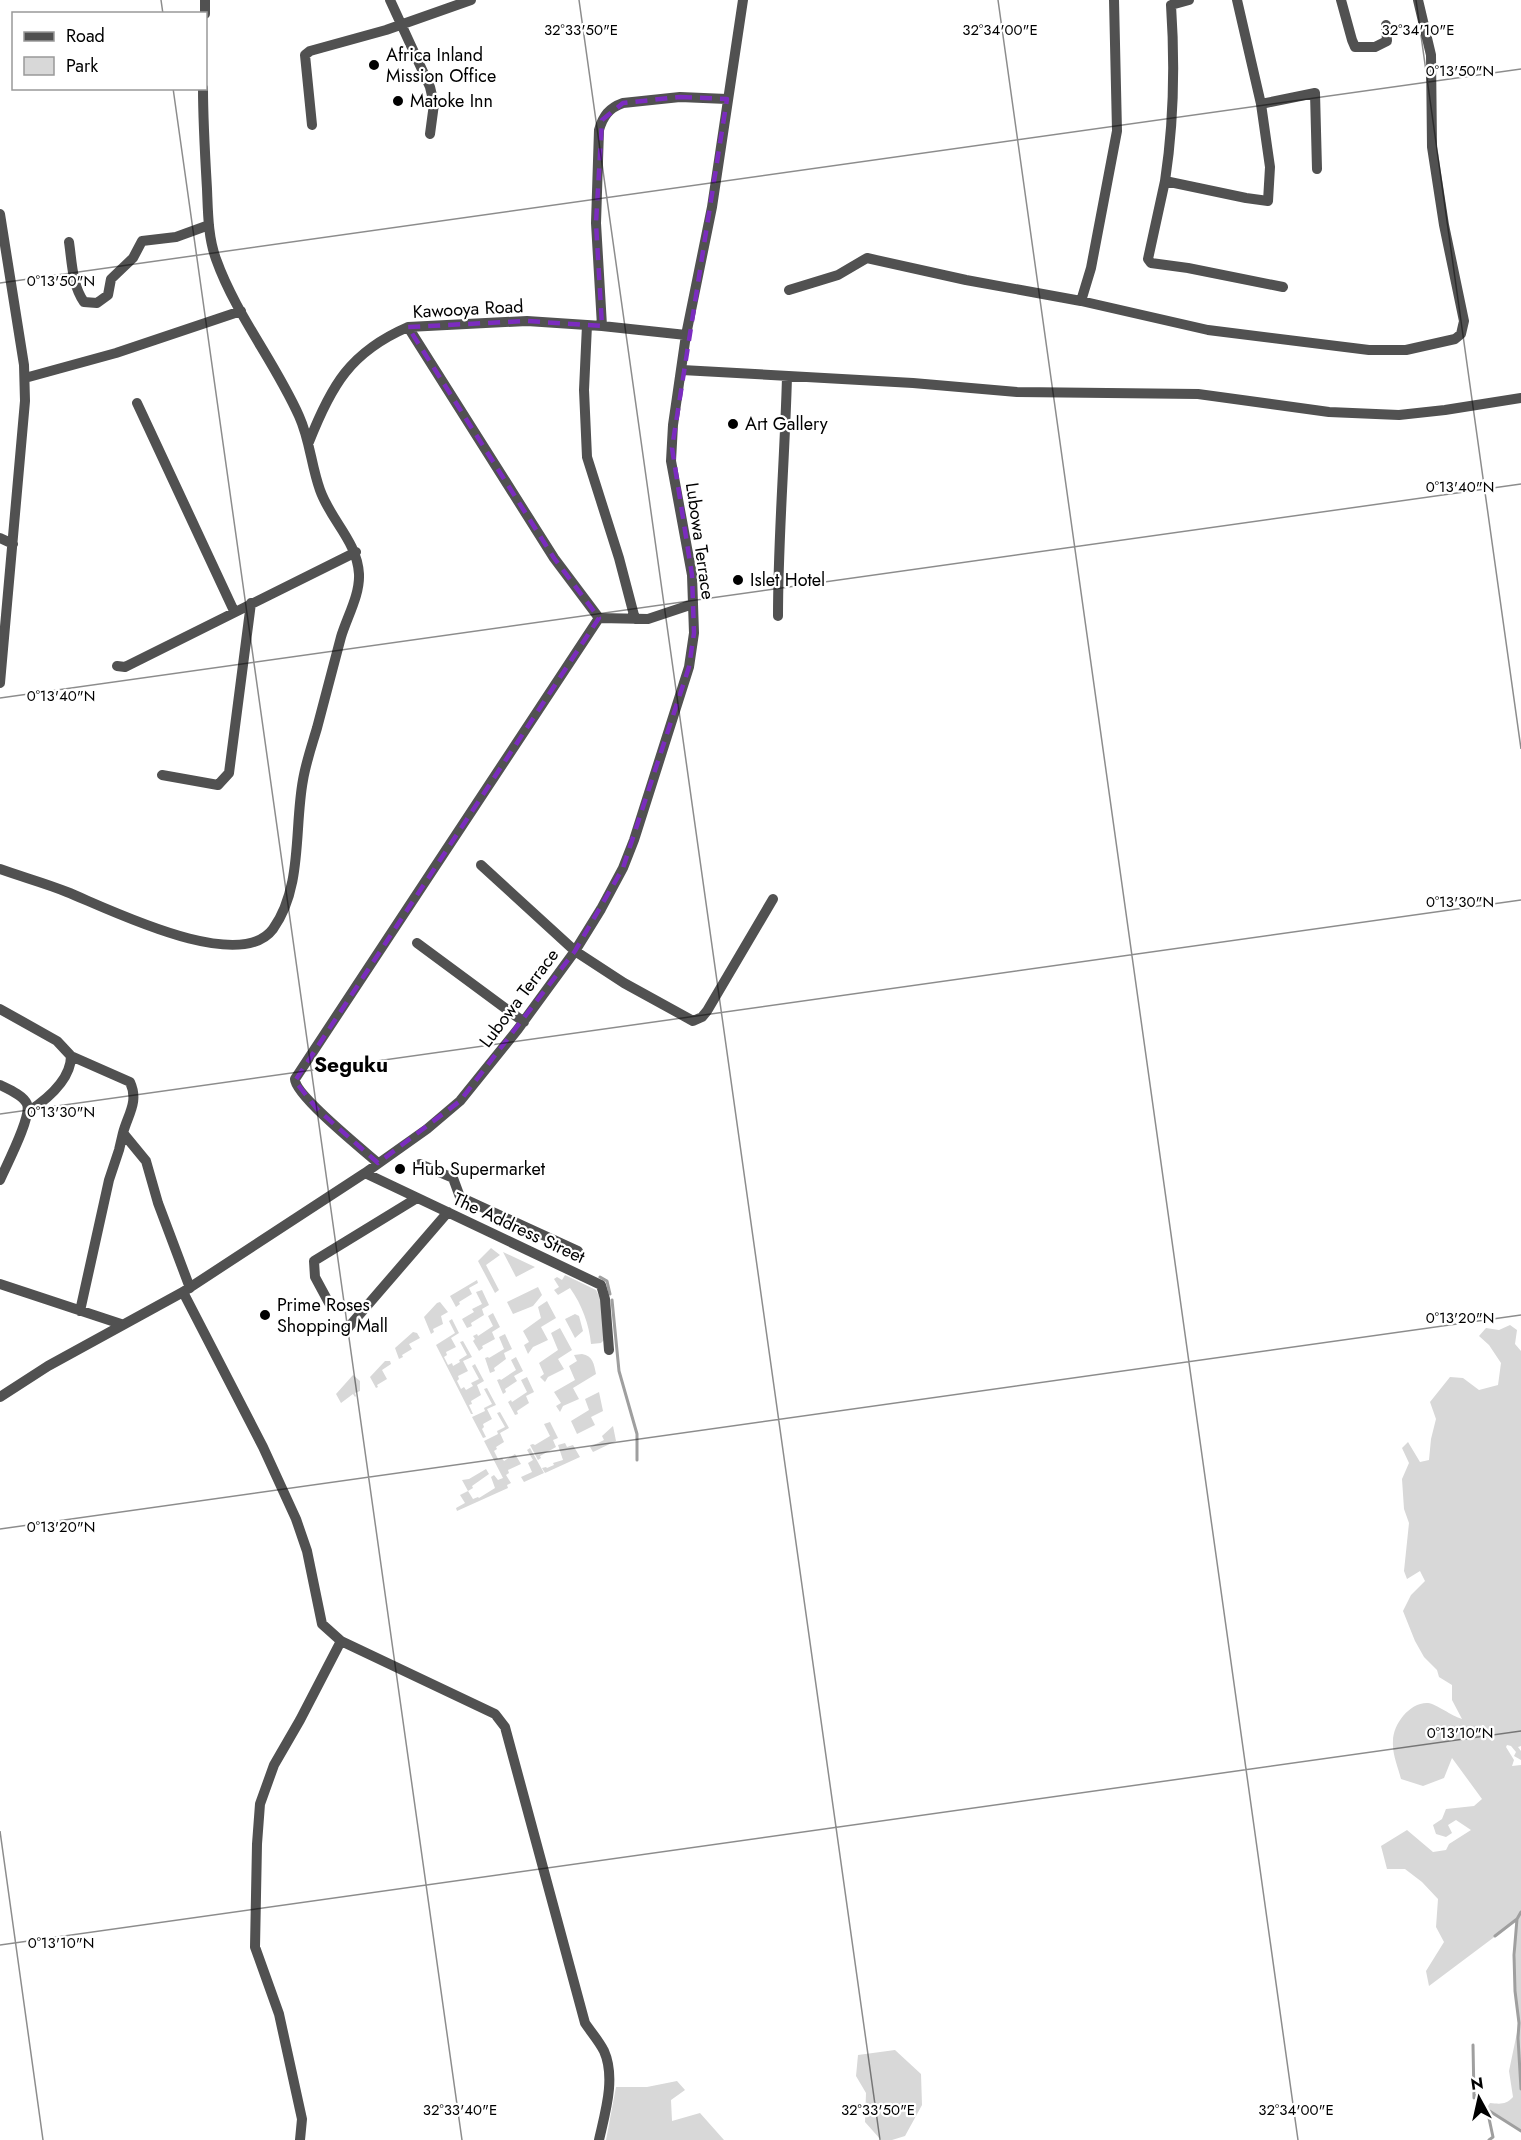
<svg xmlns="http://www.w3.org/2000/svg" width="1521" height="2140" viewBox="0 0 1521 2140" font-family="Jost,sans-serif">
  <rect width="100%" height="100%" fill="#fff"/>
  <path fill="#d8d8d8" d="M491 1248 500 1255 486 1265 499 1290 495 1293 478 1261Z
    M503 1252 535 1267 516 1277Z
    M565 1275 596 1290 602 1302 605 1339 601 1343 591 1344C589 1324 582 1305 570 1288L558 1295 554 1290 559 1287 554 1279 557 1277 562 1280Z
    M477 1280 478 1283 469 1288 472 1294 459 1302 460 1304 456 1307 450 1296Z
    M538 1287 542 1295 533 1306 513 1314 507 1302Z
    M482 1290 489 1305 482 1309 484 1315 471 1323 472 1326 467 1328 462 1319 474 1312 472 1309 482 1304 476 1292Z
    M547 1301 556 1318 541 1327 548 1340 533 1347 528 1354 524 1345 529 1342 523 1331 541 1318 538 1307Z
    M440 1302 448 1312 441 1316 443 1324 433 1329 434 1332 431 1334 424 1317 437 1303Z
    M493 1313 500 1327 492 1332 495 1339 482 1346 483 1348 479 1351 473 1341 475 1339 473 1336 477 1334 478 1336 493 1326 488 1316Z
    M575 1314 579 1316 583 1331 575 1338 565 1319Z
    M452 1319 459 1333 451 1338 456 1347 446 1352 447 1355 444 1357 448 1365 452 1363 453 1366 460 1362 459 1360 467 1355 460 1342 463 1341 472 1357 463 1361 468 1371 458 1376 459 1379 457 1381 461 1389 464 1387 466 1390 473 1386 471 1383 479 1379 472 1366 475 1364 484 1381 477 1385 481 1395 471 1401 472 1404 469 1405 473 1414H471L436 1345 455 1333 449 1321Z
    M1510 1325 1517 1330 1515 1344 1521 1351V1746L1518 1747 1521 1751V1760L1514 1756 1516 1752 1511 1746 1507 1745 1506 1747 1514 1760 1512 1766 1521 1765V2131L1486 2109 1490 2103C1500 2104 1506 2105 1513 2097L1509 2071 1519 2023 1514 1978 1517 1920 1429 1986 1426 1971 1444 1942 1436 1927 1438 1899 1422 1882 1405 1869H1387L1381 1846 1407 1830 1433 1852 1446 1850 1449 1844 1471 1830 1456 1820 1448 1825 1452 1833 1446 1837 1436 1834 1433 1825 1442 1819 1446 1809 1474 1806 1482 1799 1452 1758 1444 1778 1423 1786 1401 1779C1398 1767 1392 1754 1393 1741 1393 1724 1410 1702 1428 1703 1436 1704 1452 1716 1462 1719L1452 1700V1685L1439 1677 1437 1670 1424 1657 1415 1641 1403 1611 1411 1595 1425 1581 1420 1571 1407 1579 1404 1571 1409 1523 1404 1509 1402 1479 1409 1463 1402 1448 1408 1442 1420 1462 1429 1460 1431 1439 1436 1419 1430 1402 1450 1377 1463 1378 1479 1390 1498 1385 1501 1363 1489 1345 1479 1336 1486 1328 1499 1330Z
    M560 1328 572 1350 558 1359 564 1369 548 1377 545 1382 540 1377 544 1374 539 1363 558 1350 551 1333Z
    M413 1332 417 1333 420 1338 409 1344 412 1349 402 1355 403 1357 399 1359 395 1348Z
    M505 1334 512 1349 504 1353 506 1359 494 1368 495 1371 490 1373 485 1358 488 1357 489 1358 504 1349 499 1337Z
    M582 1354C593 1356 594 1364 596 1374L573 1388 579 1399 563 1406 560 1412 556 1406 561 1403 554 1392 575 1380 569 1366 577 1361 574 1355Z
    M516 1357 523 1371 514 1376 517 1381 505 1389 506 1392 503 1394 497 1380 500 1379 501 1380 516 1370 511 1360Z
    M385 1361H390L391 1364 382 1370 387 1379 377 1385 378 1387 376 1388 370 1377Z
    M353 1375 360 1381V1391L355 1393 356 1396 355 1397 353 1394 341 1403 336 1394Z
    M527 1377 534 1392 526 1396 529 1403 517 1411 518 1414 515 1415 508 1402 511 1400 512 1402 527 1392 521 1380Z
    M487 1388 496 1405 487 1409 492 1419 483 1424 484 1427 482 1429 486 1437 483 1438 472 1417 485 1411 484 1408 492 1404 484 1389Z
    M599 1392 603 1411 591 1417 595 1425 577 1434 571 1421 589 1410 585 1399Z
    M500 1412 509 1428 500 1433 504 1442 496 1447 497 1449 494 1451 498 1459 502 1458 504 1461 515 1454 521 1464 508 1470 509 1473 506 1475 511 1483 507 1485 508 1488 457 1511 456 1508 465 1503 460 1495 468 1491 462 1480 469 1479 486 1469 489 1474 472 1486 473 1488 468 1491 473 1499 478 1497 479 1498 495 1488 491 1477 494 1475 498 1480 503 1478 484 1441 498 1434 497 1431 505 1427 497 1413Z
    M550 1422 558 1438 553 1440 556 1447 540 1456 541 1458 538 1460 530 1445 533 1444 535 1445 550 1436 544 1424Z
    M613 1426 616 1441 593 1452 590 1447 604 1440 602 1436Z
    M565 1443 567 1447 573 1445 580 1457 545 1473 542 1468 546 1467 547 1468 554 1465 553 1463 563 1460 558 1445Z
    M530 1448 544 1473 524 1482 521 1477 532 1472 528 1463 533 1460 527 1450Z
    M895 2050 921 2074 922 2105 905 2136 892 2140H881L865 2122 866 2093 856 2076 858 2055Z
    M677 2081 685 2090 671 2100 672 2121 700 2113 724 2140H606L616 2087H647Z"/>
  <g fill="none" stroke-linecap="round" stroke-linejoin="round">
    <path stroke="#9f9f9f" stroke-width="3" d="M600 1277 607 1281 610 1294
      M612 1300 619 1371 637 1434V1460
      M1517 1919 1514 1955 1515 1991 1519 2023 1518 2038 1521 2089
      M1495 1936 1517 1919 1521 1912
      M1473 2045 1474 2098 1477 2095 1480 2105 1521 2131
      M1487 2109 1493 2137 1489 2140"/>
    <path stroke="#515151" stroke-width="10" d="M390 0 430 87 434 104 430 134
      M1189 0 1171 5C1175 64 1174 122 1165 181L1246 198 1268 201 1270 167 1261 104 1237 0
      M1341 0 1352 40 1355 47H1375L1387 41 1386 25
      M205 14V0
      M1261 104 1315 93 1317 169
      M312 125 305 55 310 51 386 30 471 0
      M1165 181 1148 259 1151 263 1188 268 1283 287
      M0 214 24 365 25 401 0 683
      M69 242C72 262 72 285 84 302L97 303 108 295 111 279 133 258 142 241 176 237 209 225
      M789 290 838 275 867 258 966 280 1081 301 1208 330 1369 350H1406L1455 339 1461 334 1464 321 1444 225 1432 147 1431 55 1418 0
      M1081 301 1091 268 1117 131 1114 0
      M587 325 584 390 587 457 619 558 635 619
      M602 326 596 223 599 130C603 116 609 108 623 103L680 97 727 99
      M682 370 913 383 1017 392 1198 394 1329 412 1399 415 1445 410 1521 398
      M25 378 116 353 241 311
      M137 403 234 611
      M309 442C331 386 350 352 408 327L527 321 602 326 686 335
      M0 538 13 544
      M778 616C778 536 785 456 787 376
      M599 618 648 619 693 604
      M117 666 125 667 356 552
      M162 775 218 785 229 773 251 603
      M481 865 575 951 624 983 693 1021 702 1017 707 1011 773 899
      M0 869C22 877 45 883 67 892 107 908 239 975 273 929 303 887 294 828 303 780 306 762 312 745 317 728 325 698 333 667 341 637 347 617 360 595 359 574 357 541 331 521 320 490 311 465 310 440 299 416 275 362 236 315 216 259 208 237 208 213 207 189 205 155 203 122 203 88
      M417 943 524 1022
      M0 1009 57 1041 71 1056C71 1080 46 1100 28 1112
      M71 1056 130 1082C139 1102 128 1114 123 1133L146 1161 158 1203 190 1288
      M0 1085C8 1089 23 1095 27 1104 32 1117 6 1166 0 1180
      M378 1163C363 1150 294 1094 295 1079L599 618 554 558 408 327
      M420 1164 453 1178 460 1197 578 1251
      M365 1173 601 1285 605 1299 609 1350
      M0 1284 121 1324
      M183 1292 263 1447 296 1519 307 1551 322 1624 341 1641 495 1714 505 1727 585 2023C591 2032 599 2041 604 2051 616 2078 605 2113 599 2140
      M329 1303 315 1277 314 1261 417 1198
      M80 1311 109 1180 119 1150 123 1133
      M347 1329 448 1212
      M0 1397 48 1366 183 1292 365 1173 427 1129 460 1101 518 1029 575 951 601 909 623 868 634 840 689 667 694 633 692 575 671 461 673 425 686 335 712 207 743 0
      M300 2140 302 2119 279 2014 255 1947 257 1844 260 1804 274 1765 300 1720 341 1641"/>
  </g>
  <path fill="none" stroke="#7b2cbf" stroke-width="4.5" stroke-dasharray="12 8" stroke-linejoin="round" d="M680 97 727 99 672 448 692 575 694 633 689 667 623 868 575 951 460 1101 378 1163 317 1109 295 1081 599 618 554 558 408 327 527 321 602 326 596 223 602 120 623 103Z"/>
  <path fill="none" stroke="#000" stroke-width="1.5" stroke-opacity="0.45" d="M161 0 163 14M579 0 880 2140M998 0 1298 2140M1416 0 1521 749M173 88 462 2140M0 283 1521 69M0 698 1521 484M0 1114 1521 900M0 1529 1521 1315M0 1831 43 2140M0 1945 1521 1731"/>
  <g fill="#000" stroke="#fff" stroke-width="2">
    <circle cx="374" cy="65" r="6"/>
    <circle cx="398" cy="101" r="6"/>
    <circle cx="733" cy="424" r="6"/>
    <circle cx="738" cy="580" r="6"/>
    <circle cx="400" cy="1169" r="6"/>
    <circle cx="265" cy="1315" r="6"/>
  </g>
  <g text-anchor="middle" stroke-width="4.5" stroke-linejoin="round" paint-order="stroke">
    <g font-size="18" fill="#000" stroke="#fff" text-anchor="start">
      <text x="386" y="61">Africa Inland<tspan x="386" dy="21">Mission Office</tspan></text>
      <text x="410" y="107">Matoke Inn</text>
      <text x="745" y="430">Art Gallery</text>
      <text x="750" y="586">Islet Hotel</text>
      <text x="412" y="1175">Hub Supermarket</text>
      <text x="277" y="1311">Prime Roses<tspan x="277" dy="21">Shopping Mall</tspan></text>
    </g>
    <g font-size="18" fill="#000" stroke="#fff">
      <text transform="translate(468 309) rotate(-3)" y="6">Kawooya Road</text>
      <text transform="translate(700 541) rotate(82)" y="6">Lubowa Terrace</text>
      <text transform="translate(519 998) rotate(-53)" y="6">Lubowa Terrace</text>
      <text transform="translate(519 1228) rotate(25)" y="6">The Address Street</text>
    </g>
    <g font-size="21" font-weight="bold" fill="#000" stroke="#fff">
      <text x="351" y="1072">Seguku</text>
    </g>
  </g>
  <g font-size="15" text-anchor="middle" fill="#000" stroke="#fff" stroke-width="4.5" stroke-linejoin="round" paint-order="stroke">
    <text x="581" y="35">32°33'50"E</text>
    <text x="1000" y="35">32°34'00"E</text>
    <text x="1418" y="35">32°34'10"E</text>
    <text x="1460" y="76">0°13'50"N</text>
    <text x="61" y="286">0°13'50"N</text>
    <text x="1460" y="492">0°13'40"N</text>
    <text x="61" y="701">0°13'40"N</text>
    <text x="1460" y="907">0°13'30"N</text>
    <text x="61" y="1117">0°13'30"N</text>
    <text x="1460" y="1323">0°13'20"N</text>
    <text x="61" y="1532">0°13'20"N</text>
    <text x="1460" y="1738">0°13'10"N</text>
    <text x="61" y="1948">0°13'10"N</text>
    <text x="460" y="2115">32°33'40"E</text>
    <text x="878" y="2115">32°33'50"E</text>
    <text x="1296" y="2115">32°34'00"E</text>
  </g>
  <rect x="12" y="12" width="195" height="78" fill="#ffffff" stroke="#999999" stroke-width="1.5"/>
  <rect x="24" y="32" width="30" height="9" fill="#515151" stroke="#999999" stroke-width="1.5"/>
  <text x="66" y="42" font-size="18" fill="#000000">Road</text>
  <rect x="24" y="57" width="30" height="18" fill="#d8d8d8" stroke="#999999" stroke-width="1.5"/>
  <text x="66" y="72" font-size="18" fill="#000000">Park</text>
  <g transform="translate(1479 2098) rotate(352)" stroke="#ffffff" stroke-width="4.5" paint-order="stroke">
  <path d="M0-4.5L10 22L0 15L-10 22Z" fill="#000000"/>
  <text y="-9" font-size="16" font-weight="bold" text-anchor="middle" fill="#000000">N</text>
  </g>
</svg>
